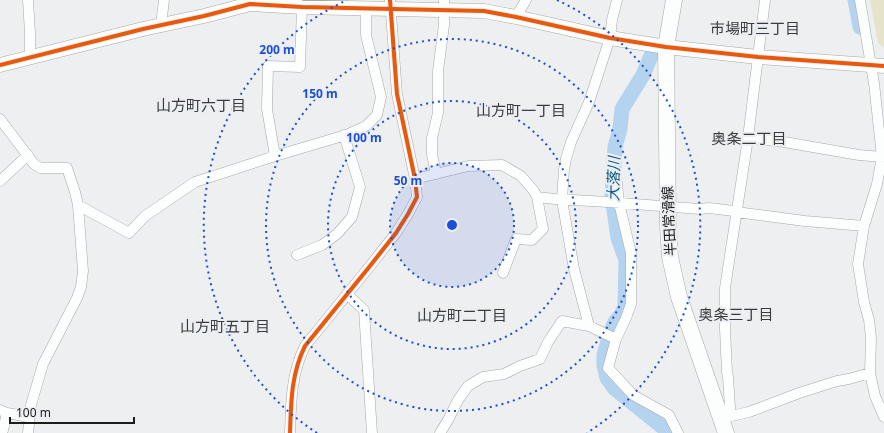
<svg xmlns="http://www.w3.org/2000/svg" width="884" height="433" viewBox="0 0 884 433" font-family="'Noto Sans','Noto Sans JP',sans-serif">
  <rect width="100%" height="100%" fill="#edeff1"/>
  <path fill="#e5e3c9" d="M870 0H884V48L878 43Z"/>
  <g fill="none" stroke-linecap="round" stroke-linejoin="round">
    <path stroke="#b4d3ee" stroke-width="15" d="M855 0 860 27
      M612 329 615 322 620 316 625 308 626 260 618 238 612 196 615 147 620 129 622 109 643 75 651 56
      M608 341 604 355V365L607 378 615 389 670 433"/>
    <g stroke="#a6a8a8" stroke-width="11">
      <path id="street" d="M28 0 30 33V57
        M860 0 874 83 882 157 877 184 864 226 858 264 864 302 869 320 871 338 870 373 875 396 884 417
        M516 17 526 0
        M161 25 164 0
        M0 119 34 164 40 168H67L75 192 78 205 83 271 81 287 77 298 43 364 31 405 28 433
        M748 138 784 142 859 155 882 157
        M275 156 267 109 268 66 300 67 302 7
        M436 174 432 154V138L438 113V71L444 25V0
        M415 179 468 166 502 165 521 176 534 191 537 197 543 229 532 240 516 239 503 273
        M0 181 28 155
        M617 183 619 203 631 253V304L626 318 616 339 608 368 633 395 669 415 678 433
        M537 197 555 199 608 202 700 209 709 208 734 211 736 212 805 221 864 226
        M78 205 129 233 145 216 195 182 275 156 346 135 366 126 377 115 381 97 366 35V8
        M297 255 322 245 337 234 352 217 360 187 344 135
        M347 294 364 310 372 433
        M589 326 574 269 562 200 564 169 566 159 571 142 589 102 610 38 612 20 617 0
        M0 410 7 413 29 417
        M722 418 730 408 728 377 727 372 725 329V288L748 138 765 0
        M722 418 749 412 799 393 837 381 849 379 870 373
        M1 433 3 430 7 413
        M290 433C291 403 291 374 305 346L370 266 396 233 408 214 417 197 415 179 397 94 390 0
        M440 433 448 420 458 400 468 386 483 377 504 374 520 366 540 359 548 342 562 321 589 326 616 339"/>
    </g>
    <g stroke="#a6a8a8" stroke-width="15">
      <path id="secondary" d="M0 65 143 29 204 16 250 4 302 7 484 11 516 17 610 38 666 47 758 57 884 66"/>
    </g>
    <g stroke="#a6a8a8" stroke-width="17">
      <path id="primary" d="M674 0 666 47 668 226 670 257 679 297 726 433"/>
    </g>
    <use href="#street" stroke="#fcfdfd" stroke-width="10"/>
    <use href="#secondary" stroke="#fcfdfd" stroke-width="14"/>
    <use href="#primary" stroke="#fcfdfd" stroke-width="16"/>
    <g stroke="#eceff2" stroke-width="6">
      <path id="cycleway" d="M0 65 143 29 204 16 250 4 302 7 484 11 516 17 610 38 666 47 758 57 884 66
        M290 433C291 403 291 374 305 346L370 266 396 233 408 214 417 197 415 179 397 94 390 0"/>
    </g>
    <use href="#cycleway" stroke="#e8590c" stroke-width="4"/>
  </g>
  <circle cx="452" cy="225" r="62" fill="#1d4ed8" fill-opacity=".12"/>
  <g fill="none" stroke="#1d4ed8" stroke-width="2" stroke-dasharray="2 4">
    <circle cx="452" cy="225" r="62"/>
    <circle cx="452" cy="225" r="124"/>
    <circle cx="452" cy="225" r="186"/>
    <path d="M317 433A248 248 0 0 1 347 0M557 0A248 248 0 0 1 587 433"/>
  </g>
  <g text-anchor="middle" stroke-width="4" stroke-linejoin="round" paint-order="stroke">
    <g font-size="14" fill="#1b1d1d" stroke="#eceff2">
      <text transform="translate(669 221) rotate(-93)" y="5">半田常滑線</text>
    </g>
    <g font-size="15" fill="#393b3e" stroke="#eceff2">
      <text x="755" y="34">市場町三丁目</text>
      <text x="201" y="111">山方町六丁目</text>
      <text x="521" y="116">山方町一丁目</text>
      <text x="749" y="144">奥条二丁目</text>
      <text x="736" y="320">奥条三丁目</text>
      <text x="462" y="321">山方町二丁目</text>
      <text x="225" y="332">山方町五丁目</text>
    </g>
    <g font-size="15" font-style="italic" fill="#0a5482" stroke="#eceff2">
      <text transform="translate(614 179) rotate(-89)" y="5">大落川</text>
    </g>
  </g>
  <circle cx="452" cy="225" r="6" fill="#1d4ed8" stroke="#eceff2" stroke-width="2"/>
  <g font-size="12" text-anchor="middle" font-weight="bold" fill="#1d4ed8" stroke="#eceff2" stroke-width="4" stroke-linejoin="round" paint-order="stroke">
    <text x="277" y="54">200 m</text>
    <text x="320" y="98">150 m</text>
    <text x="364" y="142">100 m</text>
    <text x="408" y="185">50 m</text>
  </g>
  <path d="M10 417v6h124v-6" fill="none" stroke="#1b1d1d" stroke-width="2"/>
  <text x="16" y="417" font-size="12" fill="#1b1d1d" stroke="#eceff2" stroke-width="3" paint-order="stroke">100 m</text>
</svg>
